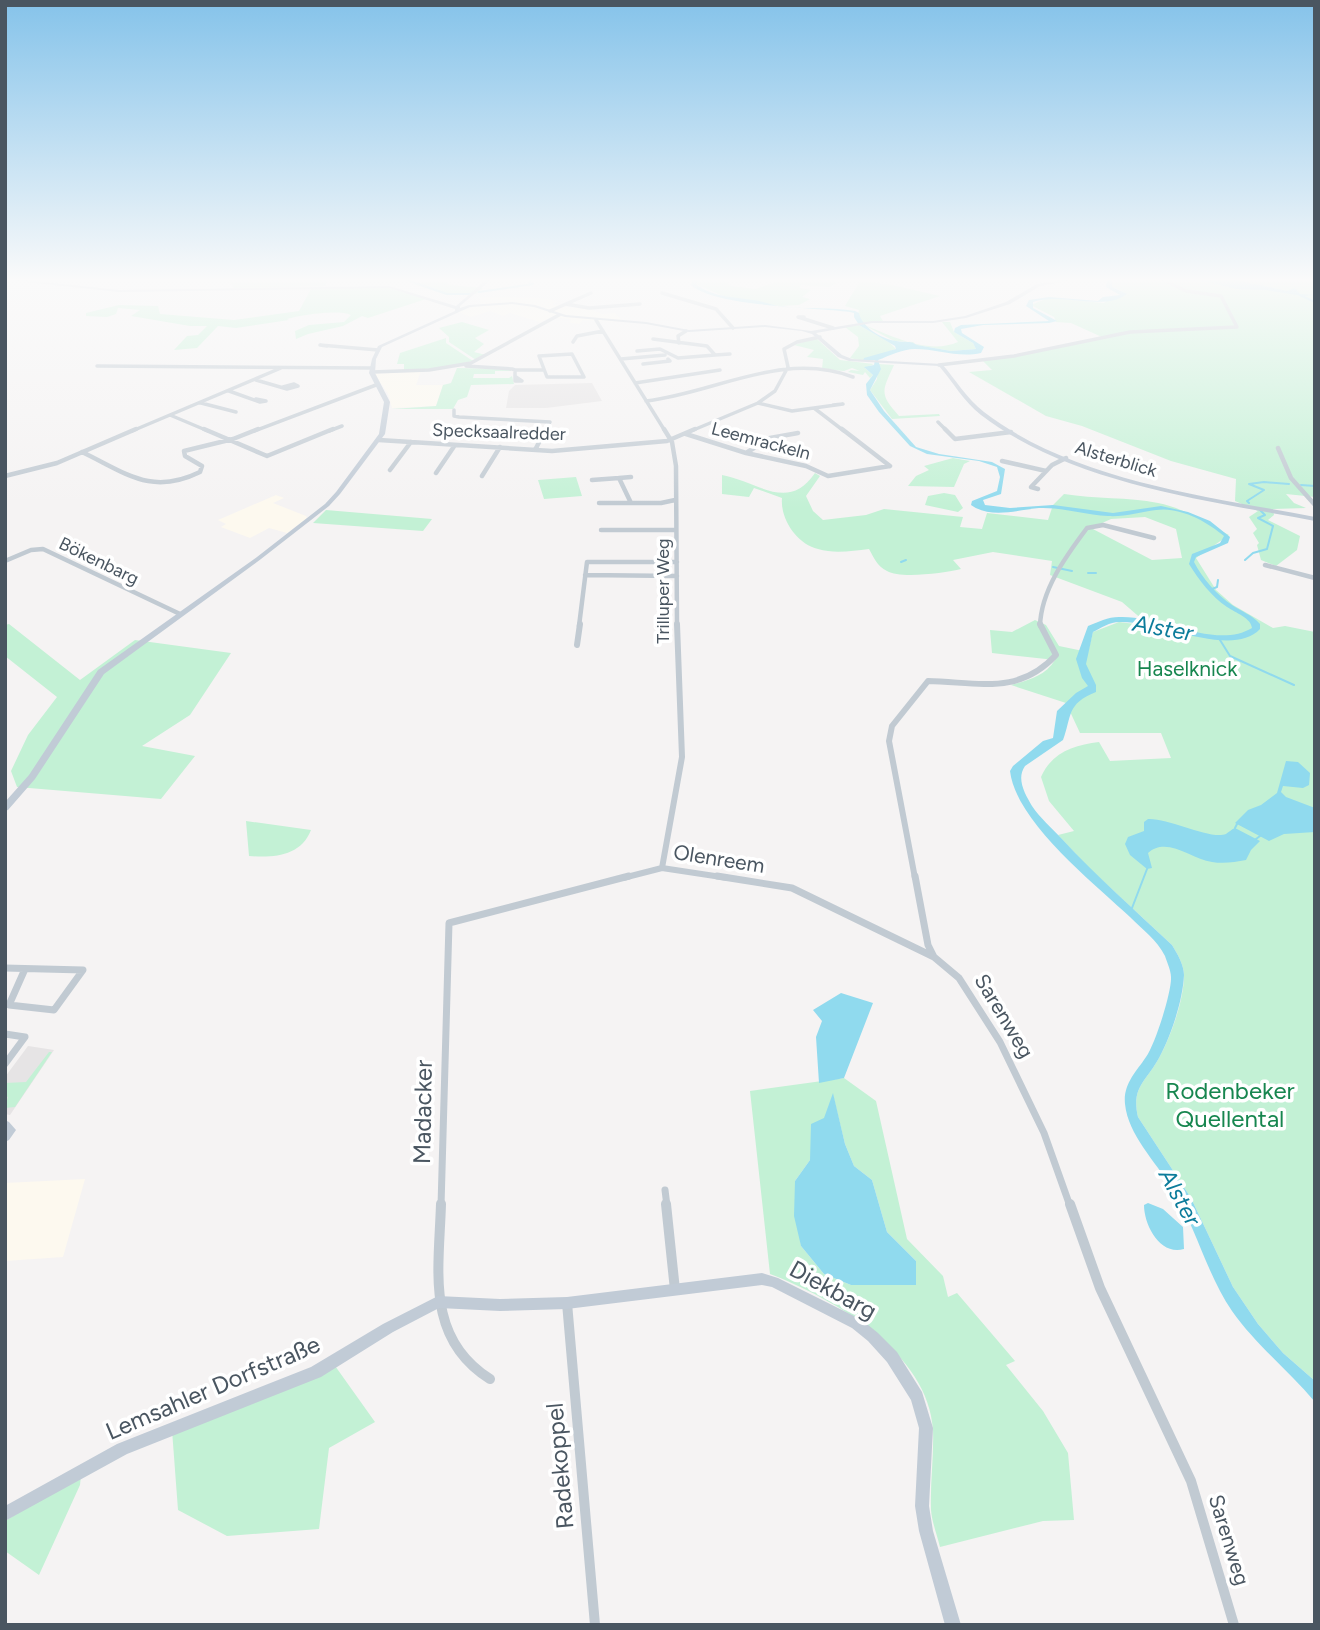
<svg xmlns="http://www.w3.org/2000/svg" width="1320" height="1630" viewBox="0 0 1320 1630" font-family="Figtree,sans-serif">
  <rect width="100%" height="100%" fill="#f5f3f3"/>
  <path fill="#fdf9ef" d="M479 297 541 298 557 301 552 304 560 306 593 310 602 314 615 313 622 320 621 322 583 320 579 324 570 323 571 319 552 317 540 322 510 313 503 316 490 311 471 317 458 312 477 306 481 303Z
    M421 371 416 385H443L436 406 392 408 388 394 375 374Z
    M276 495 284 498 273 503 306 516 307 518 287 533 269 528 250 538 221 527 226 524 218 520Z
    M85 1179 63 1257 5 1261V1183Z"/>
  <path fill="#e6e4e5" d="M592 383 602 401 546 408H506L509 391 515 385Z
    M28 1046 54 1050 10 1115 5 1114V1077Z"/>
  <path fill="#c3f1d5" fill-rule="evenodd" d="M229 280H328L325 286 234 288Z
    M438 280 451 285 483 288 476 294 447 295 413 284Z
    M699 280H725L731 286 755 289 782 280H833L837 283 829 287 801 285 800 288 811 290 802 297 810 299 799 305 779 306 723 296 696 284Z
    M1112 280 1315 281V497L1286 494 1294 503 1306 508 1273 509 1274 515 1268 520 1300 536 1297 550 1276 566 1261 560 1257 545 1259 543 1253 533 1257 529 1249 517 1258 511 1235 501 1236 479 1171 461 1082 426 1046 416 969 372 992 370 983 361 1104 338 1071 323 1056 322 1054 317 1031 305 1048 298 1104 303 1109 299 1125 296 1120 290 1112 287Z
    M860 281 892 285 940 296 880 316 883 321 862 323 858 315 859 310 845 306Z
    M385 287 426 299 368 318 362 316 343 326 308 334 296 339 295 331 309 325 344 322 351 315C339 309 300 315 287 319L289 320 236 328 218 326 197 348 174 350 187 336 198 335 207 326H190L131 316 140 310 118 308 116 314 107 317 86 316V313L119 305 158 306 160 314 234 320 299 311 311 289Z
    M462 322 489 330 475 338 484 344 474 352 486 355 476 360 449 342V337L439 328Z
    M942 322H950L954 332 973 343 976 349 951 351 917 345 913 342 894 341 864 325C892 336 929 355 958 342Z
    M859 325 890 343 896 349 863 361 850 358 859 346 858 337 845 327Z
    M446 338V343L473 361 438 369 404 370V364H397L400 353Z
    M816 338 840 360 874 364 865 368 873 375 870 378 865 372 863 375 848 372 851 370 860 371 852 368 844 371 822 369 823 359 807 357 814 350 794 345Z
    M878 364 894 365C882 391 879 394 899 416L939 414 940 416 892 419 870 390 877 379Z
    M457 368 511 369V371H495V374H474L473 378H509L512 376 514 384 471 385 467 397 458 400 453 409H392L436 406 443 385 451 383Z
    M953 458 970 461 964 464 954 487 908 486 916 476 929 470 924 466Z
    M815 473 820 476 806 496 813 511 823 520 866 515 884 509 963 517 960 527 982 529 987 513 1048 520 1053 505 1064 494C1095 499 1128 497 1158 503 1184 508 1206 523 1229 535L1196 558 1216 590 1233 605 1273 628 1285 626 1315 632V1381L1283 1353 1258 1324 1233 1287 1191 1198 1138 1117C1131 1087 1146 1082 1159 1058 1171 1036 1184 1000 1184 975 1184 965 1177 953 1172 945L1089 868 1058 835 1074 831 1049 801 1041 777C1052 752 1074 745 1099 742L1110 761 1171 758 1161 733H1080L1066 703 1011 685C1029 680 1045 676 1055 660L992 653 990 630 1012 632 1035 620 1046 625 1059 646 1088 652 1093 632 1119 622 1167 628 1144 621 1122 602 1050 575 1052 561 993 552 953 560 961 569C945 573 900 579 887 571 877 566 874 558 869 549 852 551 834 554 818 549 797 544 780 519 782 498L754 488 749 497 722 494V475C757 481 788 513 815 473ZM1145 517 1176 529 1182 558 1152 560 1091 528 1111 519Z
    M576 477 582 496 544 499 538 480Z
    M944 493 955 495 963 508 958 512 925 505 928 496Z
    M326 510 432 519 423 531 313 523Z
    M9 624 80 680 135 640 231 653 190 715 142 746 195 756 161 799 17 787 11 771 28 735 57 697 5 656V625Z
    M246 821 311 830C301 856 274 858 249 856Z
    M49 1052H52L15 1107 5 1108 8 1097 5 1096V1083L26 1082Z
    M844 1078 876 1101 907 1239 943 1276 948 1297 957 1293 1015 1361 1006 1365 1043 1411 1068 1453 1074 1520 1043 1521 940 1547C937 1535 932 1522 931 1510 930 1484 934 1456 933 1430 929 1353 833 1298 770 1274L750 1091ZM833 1095 845 1144 854 1166 872 1180 887 1232 916 1261 851 1285 824 1274 801 1246 795 1181 810 1160Z
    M333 1363 375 1422 329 1448 319 1529 227 1536 178 1510 172 1430Z
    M81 1475 80 1485 39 1575 5 1551V1521Z"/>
  <path fill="#90daee" d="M692 280H699L696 284C711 297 734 297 753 300 763 301 774 306 784 307 808 309 831 307 855 311L859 313C861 326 881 339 896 341 905 343 910 340 917 345L951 351 976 349 973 343 954 332 955 328 961 325 1049 321 1026 306 1029 300 1049 297 1098 301 1103 297 1120 295 1106 287 1107 280H1112V287L1127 294C1103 312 1064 292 1033 302V308L1057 321 1049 323 983 325 961 329 962 333 984 347 981 353C958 358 937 349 915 349 902 349 889 356 878 360L881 369 870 390 884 411 916 447 939 454 992 462 1005 469 1001 494 983 500 985 505 1010 508 1053 505 1113 513 1161 506 1188 512 1210 521 1230 537 1228 543 1196 557 1194 562C1202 578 1217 595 1232 605 1241 611 1252 615 1260 624V629C1232 659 1158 620 1119 622 1110 622 1101 628 1093 632L1086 664 1096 685V692C1066 704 1072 716 1063 740L1025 766C1016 779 1025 794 1032 806 1040 818 1052 828 1062 839 1096 876 1135 910 1172 945 1177 953 1184 965 1184 975 1183 1000 1171 1036 1159 1058 1146 1082 1131 1087 1138 1117L1191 1198 1233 1287 1258 1324 1283 1353 1315 1381V1402C1288 1370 1256 1345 1232 1311 1206 1273 1196 1226 1171 1187 1156 1162 1128 1135 1125 1104 1123 1084 1136 1072 1146 1057 1155 1045 1172 991 1171 977 1171 971 1167 962 1165 956 1157 940 1142 929 1130 917 1094 883 1016 822 1010 771L1013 766 1043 741 1053 738 1057 711 1076 693 1088 686 1082 678 1076 659 1088 626C1098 622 1108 617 1119 617 1160 615 1216 650 1252 628 1251 618 1236 613 1227 607 1211 596 1199 580 1189 564L1192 554 1220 543 1224 536C1208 522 1179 506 1156 510 1140 512 1125 517 1108 516 1085 515 1062 507 1039 508 1017 510 991 519 971 505L972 501 997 491 1000 477 997 467 979 461 927 454 910 446 879 412 867 395 866 384 873 375 864 367 874 365 875 360 863 361 864 358 896 349 895 346 859 325 854 317V313L850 312C815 307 715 307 691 285Z
    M1168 280H1237L1287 291 1295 288 1300 294 1315 295 1303 296 1266 290 1236 289 1208 282Z
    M1286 761 1298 762 1310 773 1309 785 1303 788 1283 786 1281 792 1286 797 1315 808V832L1284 834 1269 841 1235 823 1248 810 1261 805 1277 793Z
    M1148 819C1169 818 1210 840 1226 834 1229 832 1232 829 1235 828L1260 841 1251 850 1246 860C1235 862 1224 864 1212 862 1191 859 1167 836 1148 853L1152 868 1147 869 1130 855 1125 844 1128 837 1144 831V822Z
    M841 993 873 1003 844 1078 819 1083 816 1037 822 1021 813 1010Z
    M833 1093 845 1144 854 1166 872 1180 887 1232 916 1261V1285H851L824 1274 801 1246 794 1216 795 1181 810 1160 811 1124 824 1118Z
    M1148 1203 1163 1209 1183 1227 1184 1249C1160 1256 1144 1225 1144 1205Z"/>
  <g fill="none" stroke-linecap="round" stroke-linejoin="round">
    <path stroke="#90daee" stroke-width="2" d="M407 280 447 294H470
      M479 292 533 284 529 283 531 280
      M1300 295 1315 302
      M1301 485 1315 486
      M1249 503 1247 501 1264 490 1249 484 1264 482 1289 484
      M1245 560 1253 553 1267 549 1273 526 1258 518 1265 515 1260 510
      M901 562 906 560
      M1053 567 1072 571
      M1088 573H1096
      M1212 589 1217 587 1218 580
      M1220 640 1230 656 1294 685
      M1235 828 1237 824
      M1256 839 1260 836
      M1132 908 1147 869"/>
    <path stroke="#c1cad2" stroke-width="3.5" d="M662 293 716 309 733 328
      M566 304 589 308 640 304
      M550 311 591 293
      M804 317H798L833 328
      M596 320 665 431
      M653 339 707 346 715 355 730 354
      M573 342 577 336 603 331
      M679 343 678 336 686 331
      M327 346 320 345 378 350
      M637 351 660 349 678 358 715 355
      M572 354 584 377H547L539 356Z
      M621 359 665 355
      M643 364 670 361 668 359
      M939 365 1014 356 1130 332 1237 327 1221 296 1186 291 1164 280
      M97 366 372 368
      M466 366 512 369 515 370V381H522L516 377
      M515 370H544
      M372 372 429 370 471 363 559 315
      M256 380 287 389 298 386 294 384 283 387
      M635 383 720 370
      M229 391 260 402 266 401 256 399
      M646 401C715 393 783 350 853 377
      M201 403 236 412
      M758 403 792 411 843 404 833 405
      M814 408 844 431
      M454 410V416L459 417 550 422 545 431
      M170 415 208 431
      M938 422 947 431
      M132 431 281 368
      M254 431 376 385
      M329 431 342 426
      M691 431 758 403 775 391 788 367 784 349 797 342 820 337"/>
    <path stroke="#c1cad2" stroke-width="4.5" d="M204 429 267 456 333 429
      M664 429 672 442 676 466 677 626
      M842 429 890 466
      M945 429 955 439 1011 432
      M686 434 746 453 806 466 828 476 890 466
      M379 440 552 451 667 441 695 429
      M1278 448 1291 478 1315 505
      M535 450 546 429
      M82 452C126 473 151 496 200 472L202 466 185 456 184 451 233 439 258 429
      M746 453 770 438 798 433
      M1002 461 1046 471
      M390 470 411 442
      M436 473 455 445
      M5 476 57 463 136 429
      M482 476 500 447
      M619 478 631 477
      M592 480 619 478 631 503
      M1038 489 1031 487 1052 465 1066 458
      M599 503H661L675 500
      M601 530H676
      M5 561 31 550 43 549 180 614
      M1265 565 1315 578
      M585 575 677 576
      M579 626 587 562H677
      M1040 626C1041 590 1066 556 1087 528L1103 525 1154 538"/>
    <path stroke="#c1cad2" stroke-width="6" d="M577 645 580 624
      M662 868 682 757 677 624
      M623 878 662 868 728 878
      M915 878 889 741 892 726 928 681C978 682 1018 696 1056 655L1040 624"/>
    <path stroke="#c1cad2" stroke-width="7" d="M717 876 792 888 934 957
      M915 876 928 945 934 957 959 978 1000 1042 1044 1133 1070 1206
      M5 968 83 970 54 1010 9 1005 25 969
      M5 1034 25 1037 5 1064
      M665 1190 667 1206
      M441 1206 449 923 629 876"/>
    <path stroke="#c1cad2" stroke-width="10" d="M441 1204C439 1270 425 1338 490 1379
      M666 1204 675 1290
      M1070 1204 1100 1288 1191 1481 1234 1625
      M567 1303 595 1625"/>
    <path fill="#c1cbd6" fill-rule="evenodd" d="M7 280H25L119 290 389 286 456 306 486 280H491L460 306V308L469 305 512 302 535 305 566 315 646 322 689 330 765 325 811 331 872 321H933L965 316 1006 302 1037 284 1061 280H1073L1040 286 1010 304 966 318 933 323H872L816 333 842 355 852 359 942 364C956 380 967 399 984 412 1074 481 1206 496 1315 517V521C1205 500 1072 484 981 415 964 402 953 382 939 366L849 361 838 357 812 334 802 331 765 327 689 332 646 324 565 317 534 307 512 304 470 307 382 347 376 359 375 373 390 402 385 434 340 494 329 506 261 559 104 674 35 779 8 810 5 811V802L29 775 98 670 257 557 325 504 336 492 379 434 384 402 369 373 372 359 378 346 455 311V309L389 288 119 292Z
      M5 1120 9 1122 16 1130 9 1140 5 1142Z
      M762 1273 778 1278 862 1320 878 1333 897 1352 922 1392 933 1428 929 1506 933 1531 961 1625H945L919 1531 915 1506 919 1428 911 1400 887 1362 868 1341 852 1328 772 1287 762 1285 567 1309 500 1311 439 1308 393 1332 321 1377 127 1454 5 1521V1506L117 1444 311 1367 383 1324 438 1296 500 1299 567 1297Z"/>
  </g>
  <linearGradient id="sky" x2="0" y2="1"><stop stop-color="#85c3ea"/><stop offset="0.55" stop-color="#fafafa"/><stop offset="1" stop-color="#fafafa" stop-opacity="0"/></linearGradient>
  <rect width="1320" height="509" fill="url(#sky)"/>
  <g text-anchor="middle" stroke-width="7" stroke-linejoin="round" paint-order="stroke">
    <g font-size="18" fill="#4a5661" stroke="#fff">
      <text transform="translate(499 432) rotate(2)" y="6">Specksaalredder</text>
      <text transform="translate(761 441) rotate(15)" y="6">Leemrackeln</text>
      <text transform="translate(1116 459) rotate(17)" y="6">Alsterblick</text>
      <text transform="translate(99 561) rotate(26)" y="6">Bökenbarg</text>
      <text transform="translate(663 591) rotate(-90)" y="6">Trilluper Weg</text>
    </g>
    <g font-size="21" fill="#17864f" stroke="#fff">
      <text x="1187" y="676">Haselknick</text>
    </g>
    <g font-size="21" fill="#4a5661" stroke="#fff">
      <text transform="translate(719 859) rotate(9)" y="7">Olenreem</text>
      <text transform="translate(1004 1016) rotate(59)" y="7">Sarenweg</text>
      <text transform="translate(1229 1540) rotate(73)" y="7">Sarenweg</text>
    </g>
    <g font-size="23" font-style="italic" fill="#0c7c9b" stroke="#fff">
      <text transform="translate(1163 628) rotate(10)" y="8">Alster</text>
      <text transform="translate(1180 1197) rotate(61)" y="8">Alster</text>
    </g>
    <g font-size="24" fill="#17864f" stroke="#fff">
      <text x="1230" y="1099">Rodenbeker<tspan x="1230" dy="28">Quellental</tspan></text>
    </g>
    <g font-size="24" fill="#4a5661" stroke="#fff">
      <text transform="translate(423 1112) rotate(-89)" y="8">Madacker</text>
      <text transform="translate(833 1290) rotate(29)" y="8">Diekbarg</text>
      <text transform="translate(213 1388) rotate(-23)" y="8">Lemsahler Dorfstraße</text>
      <text transform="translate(560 1466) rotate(-95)" y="8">Radekoppel</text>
    </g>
  </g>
  <rect width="1320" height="1630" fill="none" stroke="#4a5661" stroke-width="14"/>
</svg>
